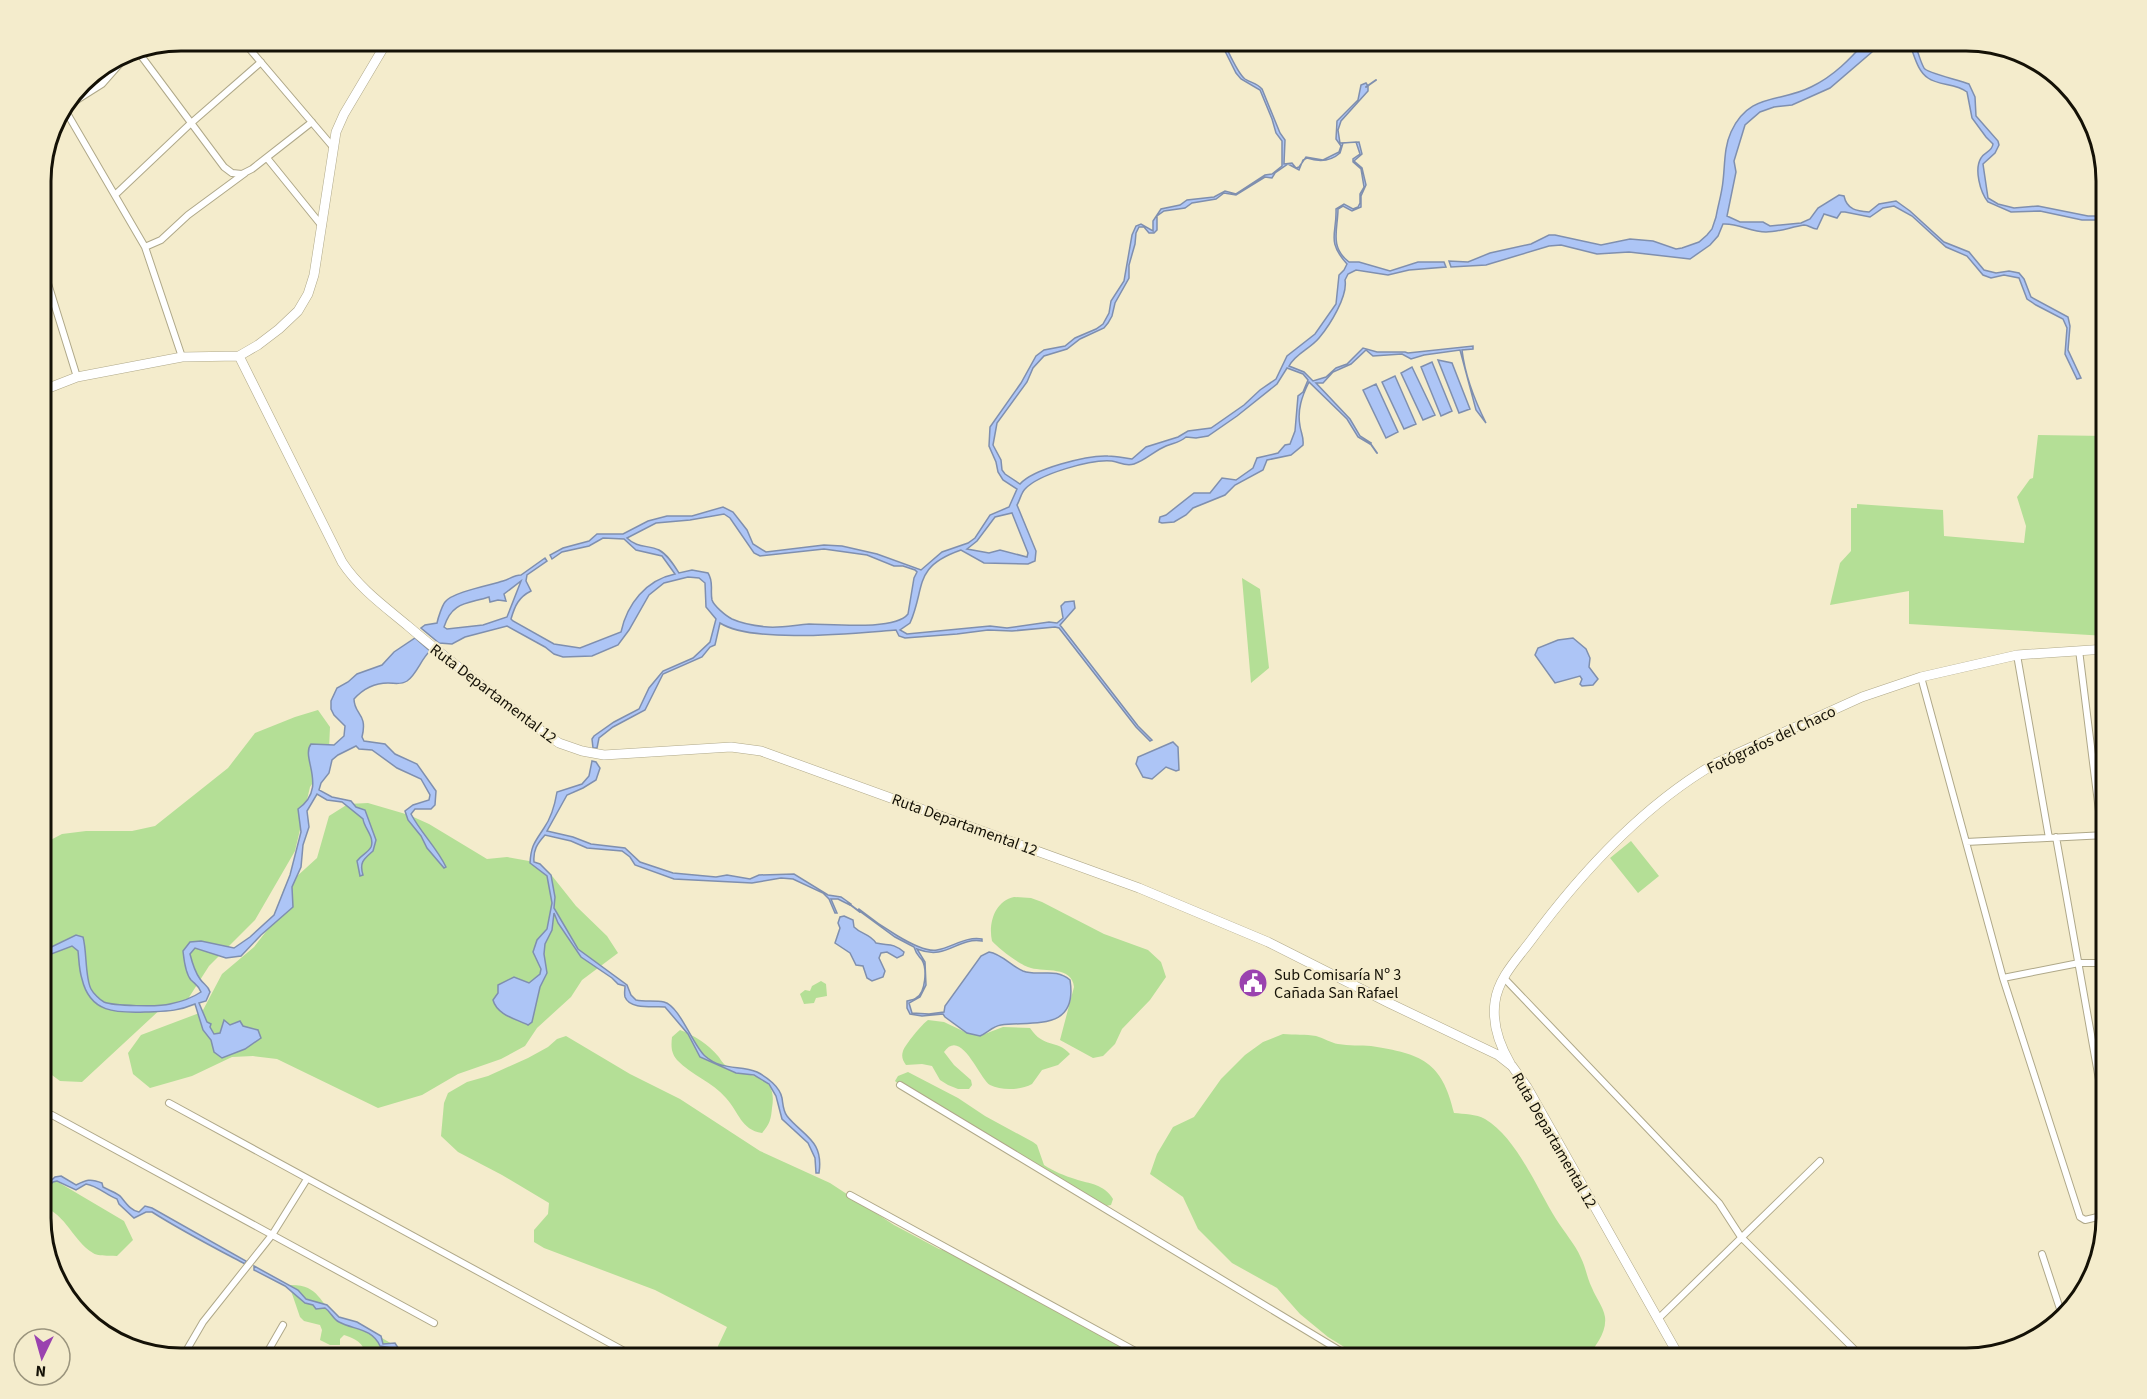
<svg xmlns="http://www.w3.org/2000/svg" width="2147" height="1399" viewBox="0 0 2147 1399" font-family="'Source Sans 3',sans-serif">
  <rect width="100%" height="100%" fill="#f4eccc"/>
  <path fill="#b4df96" d="M2038 435 2106 436V636L1909 624V591L1830 605 1840 563 1851 551V508H1857V504L1943 510 1944 536 2024 543 2026 526 2017 497 2030 479 2033 478Z
    M1242 578 1260 589 1269 668 1251 683Z
    M318 710 330 727 329 749 322 769 310 787 295 851 255 920 209 966 186 1002 164 1006 82 1082 60 1081 41 1067V845L62 834 86 831H132L155 826 228 768 255 733 295 717Z
    M368 803 409 815 429 824 487 859 507 857 529 861 549 872 576 906 607 936 618 953 582 980 571 997 537 1028 525 1046 501 1059 458 1074 422 1095 378 1108 277 1059 253 1056 232 1057 192 1076 150 1088 133 1074 128 1053 141 1035 202 1012 222 974 254 947 268 929 277 909 284 888 317 858 329 816 348 804Z
    M1631 841 1659 876 1638 893 1610 858Z
    M1014 897 1031 898 1042 902 1104 934 1148 950 1161 962 1166 977 1150 1000 1122 1029 1115 1044 1103 1056 1093 1058 1060 1040 1074 987C1072 966 1045 972 1031 968 1021 966 998 948 992 941 988 923 995 901 1014 897Z
    M821 981 826 984 827 996 816 998 814 1003 804 1004 800 994 805 990 810 991 812 986Z
    M928 1020 944 1022 965 1032 982 1035 1003 1027 1030 1028C1044 1049 1057 1039 1070 1054L1058 1065 1042 1070 1032 1084C1021 1090 1002 1091 990 1085 979 1078 961 1027 944 1052L954 1065 971 1080 972 1085 969 1089H958L948 1085 940 1080 932 1066 922 1064 906 1065C903 1061 901 1057 903 1051 905 1045 922 1024 928 1020Z
    M680 1030C694 1035 709 1045 718 1056 720 1058 721 1061 724 1064 741 1080 779 1068 772 1108 771 1119 770 1124 762 1133 741 1130 739 1112 726 1098 713 1082 691 1075 677 1060 671 1053 671 1046 672 1037Z
    M1283 1034C1294 1035 1306 1034 1316 1036 1324 1038 1331 1043 1338 1044 1349 1046 1360 1045 1371 1046 1421 1054 1442 1061 1454 1113 1464 1114 1476 1114 1485 1119 1517 1138 1537 1189 1556 1219 1564 1232 1575 1244 1581 1258 1586 1268 1587 1278 1592 1288 1596 1298 1603 1306 1605 1317 1607 1333 1595 1346 1587 1358H1362L1328 1337 1300 1314 1277 1288 1232 1263 1198 1229 1183 1197 1150 1174 1157 1154 1173 1127 1194 1117 1221 1079 1245 1055 1263 1042Z
    M566 1036 630 1074 680 1099 760 1151 830 1183 894 1225 939 1249 958 1254 1147 1358H719L718 1346 727 1327 655 1290 544 1248 534 1242V1230L548 1214 549 1203 502 1175 458 1152 441 1136 444 1103 448 1093 467 1082 488 1076 528 1058 548 1047 557 1039Z
    M908 1072 958 1098 985 1116 1033 1142 1037 1145 1044 1165C1053 1171 1065 1176 1075 1179 1090 1184 1104 1184 1113 1199L1111 1205 1106 1206 922 1103 895 1081 898 1076Z
    M41 1172 124 1221 133 1240 117 1256C110 1255 99 1257 93 1253 72 1240 68 1216 41 1205Z
    M289 1285C320 1284 318 1303 338 1317 344 1322 353 1323 360 1326 377 1335 398 1346 412 1358H369C361 1343 361 1341 344 1335L340 1339V1345H330L320 1340 322 1330 320 1325 304 1321 300 1317Z"/>
  <path fill="#adc5f6" stroke="#7f8fae" stroke-width="1.5" fill-rule="evenodd" d="M1867 40 1881 41 1872 52 1830 88 1792 105 1774 107 1760 112 1745 125 1734 161 1736 172 1727 216 1740 222H1763L1770 226 1801 223 1810 219 1818 208 1839 195 1844 196C1847 210 1857 211 1869 212L1879 204 1896 201 1910 211 1944 242 1969 252 1984 270 1996 273 2009 271 2019 273 2024 279 2031 297 2068 317 2070 326 2068 350 2081 378 2077 379 2065 354 2067 328 2063 319 2036 305 2027 299 2019 278 2004 275 1991 278 1983 275 1967 256 1946 247 1912 216 1894 206 1883 208 1870 217 1845 212H1841L1837 218 1824 214 1817 229C1812 229 1809 225 1804 225 1791 227 1779 232 1766 232 1750 232 1739 223 1723 224L1718 236 1710 245 1690 259 1629 252 1597 254 1561 245 1549 246 1486 265 1451 267 1449 261 1468 262 1490 253 1531 244 1549 235H1555L1601 245 1630 239 1653 241 1676 249 1682 248 1699 242 1707 235 1712 229 1716 217C1718 205 1722 193 1723 181 1725 165 1724 147 1731 132 1749 92 1780 103 1811 87 1834 76 1850 59 1867 40Z
    M1220 41H1223C1228 50 1237 73 1245 79 1251 83 1257 83 1262 89L1280 133 1285 140 1284 164 1292 163 1296 168 1299 167 1306 157 1323 160 1339 152 1341 146 1336 139 1337 121 1358 100 1361 85 1366 83 1368 86V91L1341 121 1338 130 1340 143 1359 142 1362 154 1354 161 1362 168 1366 185 1361 196V207L1352 211 1343 206 1338 209C1338 229 1329 247 1349 262H1359L1390 271 1418 262H1444L1446 267 1409 270 1388 275 1356 270 1348 274 1345 280C1348 296 1330 325 1319 338 1310 349 1296 353 1289 366L1304 372 1313 381 1326 377 1336 368 1347 364 1363 348 1377 352H1405L1408 353 1473 346V349L1462 350C1465 375 1475 401 1486 423L1476 410 1460 350 1424 355 1411 359 1402 354 1373 356 1366 350 1351 364 1333 372 1323 383H1316L1350 419 1360 436 1371 443 1370 444 1358 437 1347 419 1309 382C1302 396 1297 410 1300 426 1301 433 1304 437 1303 445L1291 455 1267 460 1263 470 1235 485 1225 495 1193 508 1186 515 1174 522 1162 523 1159 522 1160 517 1166 515 1194 493H1210L1222 478 1236 480 1253 468 1257 458 1278 453 1285 445 1290 444 1295 431 1298 396 1303 392 1308 380 1303 374 1287 368 1277 384 1237 416 1208 436 1196 438 1186 437C1179 443 1173 443 1166 446 1154 451 1146 460 1134 464 1125 467 1120 462 1112 461 1091 459 1039 474 1025 489 1021 493 1020 500 1017 505L1036 551 1035 561 1028 564 984 563 961 550C912 567 926 587 910 623L900 630 907 634 990 626 1007 628 1049 622 1057 623 1063 618 1061 606 1065 602 1074 601 1075 608 1060 625 1138 726 1152 740 1150 741 1136 727 1059 628 1055 627 1012 631 988 630 957 634 905 638 899 636 896 630C855 633 753 644 720 623L715 645 710 647 702 657 663 674 645 710 613 727 599 738 597 748H593L592 739 594 736 614 722 639 709 649 688 663 671 693 658 710 642 716 619 706 607 705 583 699 578 688 577 664 583 649 595 629 630 618 645 592 656 563 657 554 654 545 647 507 626 465 637 452 644 439 643 421 628 425 625 437 623C438 618 442 606 445 602 452 592 491 585 503 581 510 579 514 575 521 575L545 558 547 561 527 575 526 581 531 591C519 597 515 605 511 619L513 621 554 644 580 648 621 632C627 604 646 580 675 574L662 556 636 550 624 539 603 538 589 546 562 552 552 559 550 555 563 548 589 541 597 534H623L648 521 667 516H692L723 507 733 512 747 530 753 544 766 552 824 545 842 546 877 554 921 570 942 552 968 543 975 538 990 515 1009 507 1017 489 1003 480 998 472 996 462 989 446 990 427 1021 383 1036 356 1044 350 1065 346 1075 338 1096 329 1103 324 1109 313 1111 301 1124 281 1132 235 1136 226 1141 224 1153 231V221L1161 209 1180 205 1187 200 1214 197 1225 191 1236 194 1265 175 1272 174 1282 166V141L1276 133 1272 119 1260 90 1241 79 1236 73ZM1356 142 1360 154 1353 159V162L1361 169 1364 187 1360 194V203L1358 207 1353 209 1344 204 1336 209C1337 234 1326 241 1347 264L1344 270 1339 275 1336 304 1315 334 1287 356 1276 379 1260 390 1244 405 1211 428 1188 431 1178 437 1146 447 1132 459C1124 458 1116 456 1108 456 1087 455 1033 469 1020 484L1005 474 1002 470 1001 460 993 445 997 423 1027 382 1033 368 1044 356 1067 349 1080 339 1104 328 1108 323 1112 316 1115 303 1129 278V265L1135 244 1136 233 1139 227H1144L1149 233H1154L1157 230V216L1164 211 1185 208 1192 203 1216 199 1224 193 1236 195 1265 177 1272 178 1275 173 1288 164 1299 170 1303 160 1307 158C1319 162 1330 162 1340 153L1343 143ZM1012 513 1028 553 1027 557 1000 550 989 553 967 549 977 541 995 517ZM724 514 730 518 754 553 760 556 824 549 867 555 894 566H903L915 570 917 572 914 578 908 614C895 631 830 624 809 624 795 625 782 628 768 627 756 626 743 624 732 619 726 616 714 606 712 600 710 590 714 582 708 573L692 570 679 573C674 565 668 555 659 550 648 545 637 548 627 538L656 523 690 520ZM521 581 507 617 483 625 447 629 444 627C452 601 468 604 489 597L490 602 498 600 506 601 504 594Z
    M1908 41H1913C1918 49 1919 59 1924 68 1926 73 1960 80 1969 84L1975 97 1976 116 1998 141 1999 145 1995 153 1983 164 1988 198 1998 204 2014 208 2038 206 2088 216H2106V220H2082L2040 211 2011 212 1988 202C1980 192 1974 169 1981 158 1985 151 1992 152 1993 144L1986 137 1972 118 1967 92C1956 83 1939 86 1928 78 1916 70 1914 52 1908 41Z
    M1438 360 1452 363 1470 409 1459 413Z
    M1432 362 1452 411 1441 416 1421 367Z
    M1412 367 1435 415 1423 420 1401 373Z
    M1395 376 1416 424 1404 429 1382 382Z
    M1376 384 1398 432 1386 438 1363 390Z
    M415 638 430 651C421 659 417 674 407 681 401 685 395 683 388 683 375 683 363 689 354 699 354 715 368 713 362 737L364 741 385 744 395 754 417 764 436 791 435 805 431 809H415L411 814C421 833 437 848 446 867L444 868 427 848 421 836 408 820 405 811 413 805 429 800 430 795 421 779 397 768 372 750 359 749 356 746 338 755 332 760 329 773 321 783 319 790 332 797 351 801 356 807 365 810 376 840 373 851C364 859 359 862 363 875L360 876 357 861C361 855 368 853 371 847 375 837 364 828 363 819L342 802 327 800 317 794 307 811 309 827 303 845 301 867 292 887 293 907 261 935 241 956 226 958 195 948 190 954C192 962 195 972 200 979 204 985 208 985 210 992L206 1001 199 1003 207 1022 211 1024 210 1027 214 1034 220 1033 224 1020 230 1025 240 1021 243 1026 258 1030 261 1038 245 1049 222 1058 214 1052 211 1040 203 1030 195 1004C176 1012 165 1011 145 1012 116 1013 90 1013 82 979 79 970 79 960 78 951L72 946 41 958V952L76 935 83 937C87 951 85 978 91 989 93 993 100 1000 104 1002 113 1006 159 1007 170 1004 180 1002 192 998 201 992 199 986 196 985 191 980 185 973 184 960 183 951L190 942 201 941 234 948 250 937 274 915 290 875 301 832 298 809C329 787 300 758 311 744L334 745 344 736 345 726 334 715 331 709V701L337 688 348 682 357 674 382 665 394 652Z
    M1573 638 1586 649 1590 658 1589 667 1598 679 1593 685 1582 686 1580 684 1582 679 1580 676 1555 683 1535 655 1538 648 1558 640Z
    M1173 742 1178 747 1179 770 1176 771 1166 767 1152 779 1143 777 1136 764 1138 757Z
    M592 761 596 762 600 768 596 780 583 788 567 795 547 831 573 837 591 844 625 848 640 862 673 873 716 877 727 875 750 879 759 875 794 874 828 895 841 897 851 904 850 905 838 899H831L837 913H835L829 899 823 893 793 879 781 878 752 883 674 879 635 865 630 857 622 851 587 848 571 841 545 835C537 844 533 850 534 862L540 864 551 875 555 897 554 908 578 949 627 985 631 995 636 1000C645 1002 655 1000 664 1002 680 1006 693 1046 705 1056 722 1071 740 1065 757 1072 767 1077 780 1087 782 1098 783 1104 783 1111 787 1116 803 1136 824 1140 819 1173H816L815 1158 808 1143 782 1119 776 1096 769 1084 754 1075 736 1073 700 1057 688 1034 665 1007C654 1006 630 1010 625 997 624 993 625 990 625 986L618 984 612 978 581 957 558 923 554 913 552 930 545 944 544 954 547 973 540 987 532 1022 528 1025C516 1019 497 1015 493 1000L498 993V985L514 977 529 983 540 974 541 969 533 952 537 940 547 929 552 903 547 876 530 863C531 845 535 842 544 828 551 818 555 804 557 792L582 784 589 776Z
    M859 909C874 921 919 954 937 950 953 947 966 936 982 939V941C957 937 947 961 917 949L925 962 926 985 920 997 909 1003 912 1013 929 1014 944 1012 945 1006 981 956 989 952C1002 954 1011 966 1023 971 1039 977 1055 967 1070 980 1078 1031 1035 1021 1001 1025 993 1026 987 1033 980 1036L967 1033 945 1017 943 1014 922 1016 910 1014 907 1008V1001C910 1000 913 1000 916 998 926 993 927 968 922 960 918 955 916 954 914 947L895 937 858 910Z
    M844 916 853 920 854 927C862 935 869 933 876 943 888 946 892 942 904 952L903 955 897 958 887 952 881 953 879 958 885 971 883 977 872 981 867 978 863 966 856 965 850 953 835 943 840 928 838 923 840 917Z
    M61 1176 76 1185C86 1180 90 1178 102 1183L103 1187C108 1190 118 1193 121 1197 126 1203 131 1211 139 1212L145 1206 152 1208 246 1261 245 1264C213 1247 182 1231 152 1212H146L134 1218 119 1204 117 1199C106 1195 98 1186 86 1184L76 1190 57 1181 53 1182 45 1190 41 1189V1184L45 1186 55 1177Z
    M254 1266 298 1290 306 1299 327 1305 339 1317 357 1322 381 1336 383 1344 395 1343 402 1354 415 1358H401L392 1348 380 1346C372 1328 354 1330 339 1322 333 1319 331 1312 325 1308L316 1309 313 1305 305 1303 285 1286 254 1270Z"/>
  <g fill="none" stroke-linecap="round" stroke-linejoin="round">
    <path stroke="#7f8fae" stroke-width="2" d="M1366 87 1376 80
      M1370 443 1377 453
      M848 903 860 912"/>
    <g stroke="#afa889" stroke-width="8">
      <path id="street" d="M242 40 333 147
        M136 49 224 167 232 173 242 174 252 169 312 122
        M64 108 145 247 182 357
        M64 108 102 84 132 50
        M267 158 322 226
        M115 195 190 124 261 62
        M145 247 161 240 188 215 245 173
        M41 261 77 377
        M2079 650 2102 835
        M2017 655 2049 838
        M1921 677 2003 978 2080 1217 2085 1220 2106 1215
        M2056 837 2106 1119
        M1966 842 2106 835
        M1504 978 1719 1203 1741 1237 1863 1358
        M2003 978 2079 963H2106
        M2094 1049 2106 1048
        M900 1085 1352 1358
        M169 1103 637 1358
        M52 1115 434 1323
        M850 1195 1148 1358
        M2042 1254 2062 1315
        M1658 1319 1820 1161
        M182 1358 203 1322 272 1235 307 1179
        M264 1358 283 1325"/>
    </g>
    <g stroke="#afa889" stroke-width="10">
      <path id="secondary" d="M239 356 342 562C359 588 384 606 408 626 451 663 497 697 543 732L559 743 582 751 604 755 731 747 761 751 1139 888 1268 942 1389 1003 1498 1055 1512 1066 1527 1087 1680 1358
        M41 391 77 377 182 357 239 356 258 345 279 329 298 311 308 294 314 275 336 132 344 114 388 40
        M1510 1063C1499 1044 1492 1023 1495 1002 1498 979 1516 960 1529 943 1579 875 1642 806 1716 763L1862 697 1921 677 2017 655 2106 649"/>
    </g>
    <use href="#street" stroke="#fff" stroke-width="6"/>
    <use href="#secondary" stroke="#fff" stroke-width="9"/>
  </g>
  <defs>
    <g id="civic-disc" transform="scale(1.5)"><circle r="9.5" fill="#9a42af" stroke="#f4eccc"/><path d="M-.6-6.5H3V-4.5H.6V-3L4-1V1h2V6H-6V1h2V-1L-.6-3ZM-1.2 2.5V6h2.4V2.5Z" fill="#fff"/></g>
  </defs>
  <g fill-rule="evenodd">
    <use href="#civic-disc" x="1253" y="983"/>
  </g>
  <g text-anchor="middle" stroke-width="4.5" stroke-linejoin="round" paint-order="stroke">
    <g font-size="16" fill="#141106" stroke="#f4eccc">
      <text transform="translate(494 693) rotate(37)" y="6">Ruta Departamental 12</text>
      <text transform="translate(1771 739) rotate(-25)" y="6">Fotógrafos del Chaco</text>
      <text transform="translate(965 824) rotate(20)" y="6">Ruta Departamental 12</text>
      <text transform="translate(1555 1140) rotate(60)" y="6">Ruta Departamental 12</text>
    </g>
    <g font-size="16" fill="#141106" stroke="#f4eccc" text-anchor="start">
      <text x="1274" y="980">Sub Comisaría Nº 3<tspan x="1274" dy="18">Cañada San Rafael</tspan></text>
    </g>
  </g>
  <path d="M0 0H2147V1399H0ZM181 51H1966A130 130 0 0 1 2096 181V1218A130 130 0 0 1 1966 1348H181A130 130 0 0 1 51 1218V181A130 130 0 0 1 181 51Z" fill="#f4eccc" fill-rule="evenodd"/>
  <path fill="none" stroke="#141106" stroke-width="3" d="M181 51H1966A130 130 0 0 1 2096 181V1218A130 130 0 0 1 1966 1348H181A130 130 0 0 1 51 1218V181A130 130 0 0 1 181 51Z"/>
  <g transform="translate(42 1357) rotate(185)"><circle r="28" fill="#f4eccc" stroke="#9a947d" stroke-width="1.5"/>
  <path d="M0-4.5L10 22L0 15L-10 22Z" fill="#9a42af"/>
  <text y="-9" font-size="16" font-weight="bold" text-anchor="middle" fill="#141106">N</text>
  </g>
</svg>
